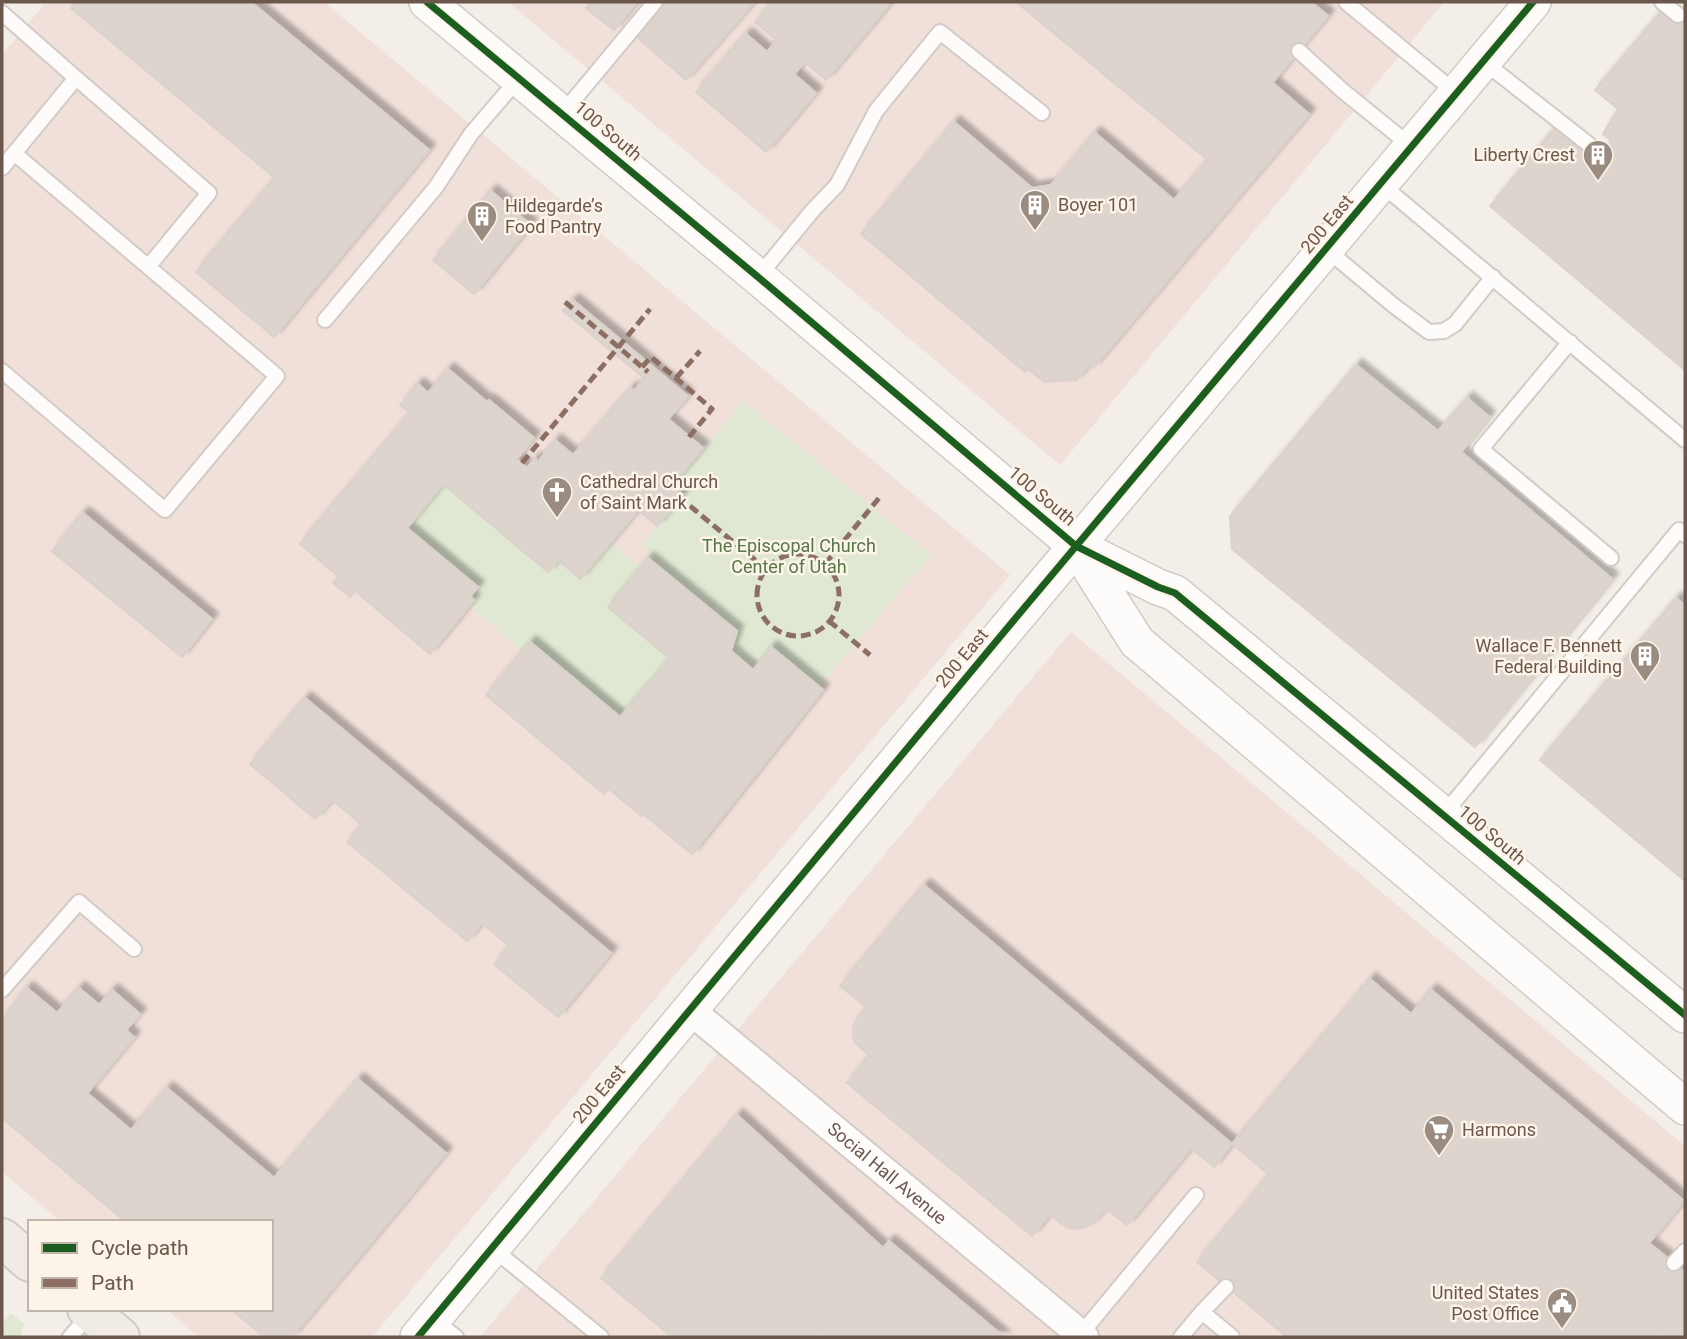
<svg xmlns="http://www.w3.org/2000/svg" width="1687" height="1339" viewBox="0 0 1687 1339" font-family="Roboto,sans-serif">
  <defs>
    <pattern id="grass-tufts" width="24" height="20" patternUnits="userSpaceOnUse" patternTransform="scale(1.75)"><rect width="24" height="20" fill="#e0e8d3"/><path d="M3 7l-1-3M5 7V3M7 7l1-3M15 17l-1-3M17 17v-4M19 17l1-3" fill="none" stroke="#babfad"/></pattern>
    <filter id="shadow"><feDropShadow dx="6" dy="-6" stdDeviation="2" flood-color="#0004"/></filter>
  </defs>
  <rect width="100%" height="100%" fill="#f3eee7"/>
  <path fill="#f0e0d9" d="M46 2H324L1010 575 372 1337H199L166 1309H271V1222H61L2 1172V55Z
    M508 2H1444L1060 465Z
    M1071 632 1685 1146V1337H480Z"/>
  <path fill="url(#grass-tufts)" d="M11 1313 25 1325 21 1331 22 1337H2V1324Z"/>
  <path fill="#e0e8d3" d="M743 401 931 555 819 687 772 647 753 670 731 651 737 631 648 558 650 554 641 545 682 495 672 486Z
    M443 484 547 572 558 560 610 542 640 567 608 607 670 659 620 717 531 643 523 651 469 606 474 600 407 528Z"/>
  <path fill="#dcd4cd" stroke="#dbd2cb" stroke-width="2" filter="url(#shadow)" d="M76 2H251L429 150 274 337 196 272 275 178 71 8Z
    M591 2H637L614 30 586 8Z
    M670 2H754L686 80 638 38Z
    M772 2H884L889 5 826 80 805 62 794 74 816 93 766 152 696 92 746 34 767 52 777 40 755 22Z
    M1016 2H1311L1328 16 1208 160Z
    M1685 7V370L1490 206 1558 124 1598 158 1612 141 1603 134 1618 109 1595 90 1663 9 1675 19Z
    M1273 83 1309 114 1093 368 1089 365 1076 380 1044 382 1028 369 1025 372 861 234 954 122 1032 188 1051 185 1095 133 1174 200Z
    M491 191 531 225 474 294 433 260Z
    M573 300 653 367 644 378 563 311Z
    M1356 365 1438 431 1467 398 1489 417 1461 452 1612 579 1475 747 1232 549 1230 516Z
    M653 367 688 396 668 419 674 424 617 492 638 510 580 579 558 560 548 572 443 484 407 528 478 587 470 596 474 600 430 654 355 591 350 597 333 583 339 577 300 544 410 413 400 405 418 384 428 393 448 369 487 402 489 400 534 438 517 459 527 468 535 458 538 462 555 440 573 455 631 388 634 391Z
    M674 424 703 448 672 486 683 495 657 526 617 492Z
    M83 513 212 619 182 657 52 551Z
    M648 558 737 631 731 651 753 670 771 647 823 690 692 854 643 814 641 816 608 788 604 794 486 695 530 642 620 717 670 659 608 607Z
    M1676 598 1685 606V881L1540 760Z
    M305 698 611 953 558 1017 494 964 509 946 482 923 467 941 347 842 362 825 332 800 315 819 250 764Z
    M924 885 1232 1144 1214 1167 1191 1148 1127 1225 1106 1209 1091 1225 1083 1228 1071 1229 1060 1223 1050 1214 1032 1236 847 1083 870 1056 856 1044 853 1038V1026L857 1019 866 1007 840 986Z
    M1370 979 1411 1014 1431 990 1684 1201 1649 1243 1685 1272V1297L1651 1337H1287L1197 1262 1269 1175 1232 1144Z
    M27 988 57 1013 79 988 99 1005 112 990 140 1014 126 1030 134 1037 40 1150 2 1118V1019Z
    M358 1079 446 1153 292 1337H264L231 1309H271V1222H241L131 1130 167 1088 274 1178Z
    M87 1093 131 1130 241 1222H126L40 1150Z
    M737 1115 883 1248 809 1337H672L601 1278Z
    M889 1241 1004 1337H809Z
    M1685 1297V1337H1651L1667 1318Z"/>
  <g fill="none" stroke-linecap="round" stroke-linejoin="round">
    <g stroke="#d2cbc6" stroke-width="18">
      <path id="service" d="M1346 2 1455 92
        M1662 2 1678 15
        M2 13 76 78 2 168
        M1299 51 1343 91 1412 147
        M1484 62 1601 154
        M76 78 209 193 148 267
        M562 114 655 2
        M1381 184 1685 440
        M1326 249 1393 305 1429 332 1444 331 1455 324 1493 277
        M758 277 813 210 837 185 876 111 940 32 1042 113
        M325 320 436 187 471 134 519 78
        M1570 342 1481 449 1611 558
        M2 371 165 510 277 376 14 153
        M1444 814 1679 530 1685 535
        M2 990 79 902 134 949
        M492 1248 601 1337
        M1674 1263 1685 1251
        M1202 1312 1226 1287
        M433 1319 456 1337
        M1080 1335 1196 1195
        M70 1337 90 1314
        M1181 1337 1202 1312 1232 1337"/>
    </g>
    <g stroke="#d2cbc6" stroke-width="32">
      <g id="minor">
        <path id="s1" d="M690 1010 1084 1337"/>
      </g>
    </g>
    <g stroke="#d2cbc6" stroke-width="38">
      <path id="tertiary" d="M427 2 758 277 1076 546 1158 587 1175 593 1685 1015
        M1076 546 1137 642 1685 1107
        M418 1337 1009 626 1533 2"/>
    </g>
    <g stroke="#d2cac5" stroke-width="42">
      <path id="primary" d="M2 1238 30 1262
        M87 1309 120 1337"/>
    </g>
    <use href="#service" stroke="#fdfcfb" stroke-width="14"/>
    <use href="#minor" stroke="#fdfcfb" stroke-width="28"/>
    <use href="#tertiary" stroke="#fdfcfb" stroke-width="35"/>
    <use href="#primary" stroke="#f0ebe4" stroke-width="38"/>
    <path stroke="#8d6e63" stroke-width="5" stroke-dasharray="10 5" stroke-linecap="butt" d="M565 302 648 372
      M642 367 651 357 712 409 689 437
      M676 378 700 351
      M522 463 650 309
      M690 506 766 569
      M757 595a41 41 0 1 1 82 0a41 41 0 1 1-82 0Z
      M825 564 879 498
      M829 621 870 655"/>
    <g stroke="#fcf4e8" stroke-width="11">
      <path id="cycleway" d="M427 2 758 277 1076 546 1158 587 1175 593 1685 1015
        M418 1337 1009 626 1533 2"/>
    </g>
    <use href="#cycleway" stroke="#1b5e20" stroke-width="7"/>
  </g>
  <defs>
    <g id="building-pin" transform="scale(1.575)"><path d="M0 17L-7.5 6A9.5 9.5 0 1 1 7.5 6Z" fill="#9b8c82" stroke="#fcf4e8"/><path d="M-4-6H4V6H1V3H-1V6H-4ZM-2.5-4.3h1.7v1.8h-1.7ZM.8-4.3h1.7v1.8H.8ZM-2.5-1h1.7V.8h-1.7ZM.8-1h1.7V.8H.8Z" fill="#fff"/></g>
    <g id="church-pin" transform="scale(1.575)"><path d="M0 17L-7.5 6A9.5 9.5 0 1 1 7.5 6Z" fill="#9b8c82" stroke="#fcf4e8"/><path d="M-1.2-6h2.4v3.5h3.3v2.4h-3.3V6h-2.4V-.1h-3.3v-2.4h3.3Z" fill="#fff"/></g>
    <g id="supermarket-pin" transform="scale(1.575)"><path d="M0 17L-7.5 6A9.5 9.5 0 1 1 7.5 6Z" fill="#9b8c82" stroke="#fcf4e8"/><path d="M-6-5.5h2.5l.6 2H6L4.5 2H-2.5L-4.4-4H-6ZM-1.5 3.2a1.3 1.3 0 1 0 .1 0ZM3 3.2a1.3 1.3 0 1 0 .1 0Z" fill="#fff"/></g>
    <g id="civic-pin" transform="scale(1.575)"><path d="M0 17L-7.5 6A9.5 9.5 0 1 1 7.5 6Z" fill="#9b8c82" stroke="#fcf4e8"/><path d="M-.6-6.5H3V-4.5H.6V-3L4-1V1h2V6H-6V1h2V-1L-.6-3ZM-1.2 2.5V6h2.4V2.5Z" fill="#fff"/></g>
  </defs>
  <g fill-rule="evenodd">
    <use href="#building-pin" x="1598" y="155"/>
    <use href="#building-pin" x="1035" y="205"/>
    <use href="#building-pin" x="482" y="216"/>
    <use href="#church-pin" x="557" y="492"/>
    <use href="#building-pin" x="1645" y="656"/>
    <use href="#supermarket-pin" x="1439" y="1130"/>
    <use href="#civic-pin" x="1562" y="1303"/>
  </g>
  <g text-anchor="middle" stroke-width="5" stroke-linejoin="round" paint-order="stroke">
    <g font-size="18" fill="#6c574c" stroke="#fcf4e8">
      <text transform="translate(608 131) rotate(40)" y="6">100 South</text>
      <text transform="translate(1327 224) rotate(-50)" y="6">200 East</text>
      <text transform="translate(1042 496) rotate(40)" y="6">100 South</text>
      <text transform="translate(962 658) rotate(-50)" y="6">200 East</text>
      <text transform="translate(1492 835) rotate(40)" y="6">100 South</text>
      <text transform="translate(599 1094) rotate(-50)" y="6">200 East</text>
      <text dy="6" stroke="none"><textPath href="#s1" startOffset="256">Social Hall Avenue</textPath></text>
    </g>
    <g font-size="18" fill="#6c574c" stroke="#fcf4e8" text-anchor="start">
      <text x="1575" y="161" text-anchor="end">Liberty Crest</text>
      <text x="1058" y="211">Boyer 101</text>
      <text x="505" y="212">Hildegarde’s<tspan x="505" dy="21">Food Pantry</tspan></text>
      <text x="580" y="488">Cathedral Church<tspan x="580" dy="21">of Saint Mark</tspan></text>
      <text x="1622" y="652" text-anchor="end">Wallace F. Bennett<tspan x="1622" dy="21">Federal Building</tspan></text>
      <text x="1462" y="1136">Harmons</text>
      <text x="1539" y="1299" text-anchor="end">United States<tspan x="1539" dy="21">Post Office</tspan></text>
    </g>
    <g font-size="18" fill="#577749" stroke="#fcf4e8">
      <text x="789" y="552">The Episcopal Church<tspan x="789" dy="21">Center of Utah</tspan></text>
    </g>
  </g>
  <rect width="1687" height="1339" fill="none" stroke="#6c574c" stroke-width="7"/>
  <rect x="28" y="1220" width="245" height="91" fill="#fcf4e8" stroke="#c2b5aa" stroke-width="2"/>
  <rect x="42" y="1243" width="35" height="10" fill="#1b5e20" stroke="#c2b5aa" stroke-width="2"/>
  <text x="91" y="1255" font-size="21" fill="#6c574c">Cycle path</text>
  <rect x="42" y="1278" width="35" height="10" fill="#8d6e63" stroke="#c2b5aa" stroke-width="2"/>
  <text x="91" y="1290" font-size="21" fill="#6c574c">Path</text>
</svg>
